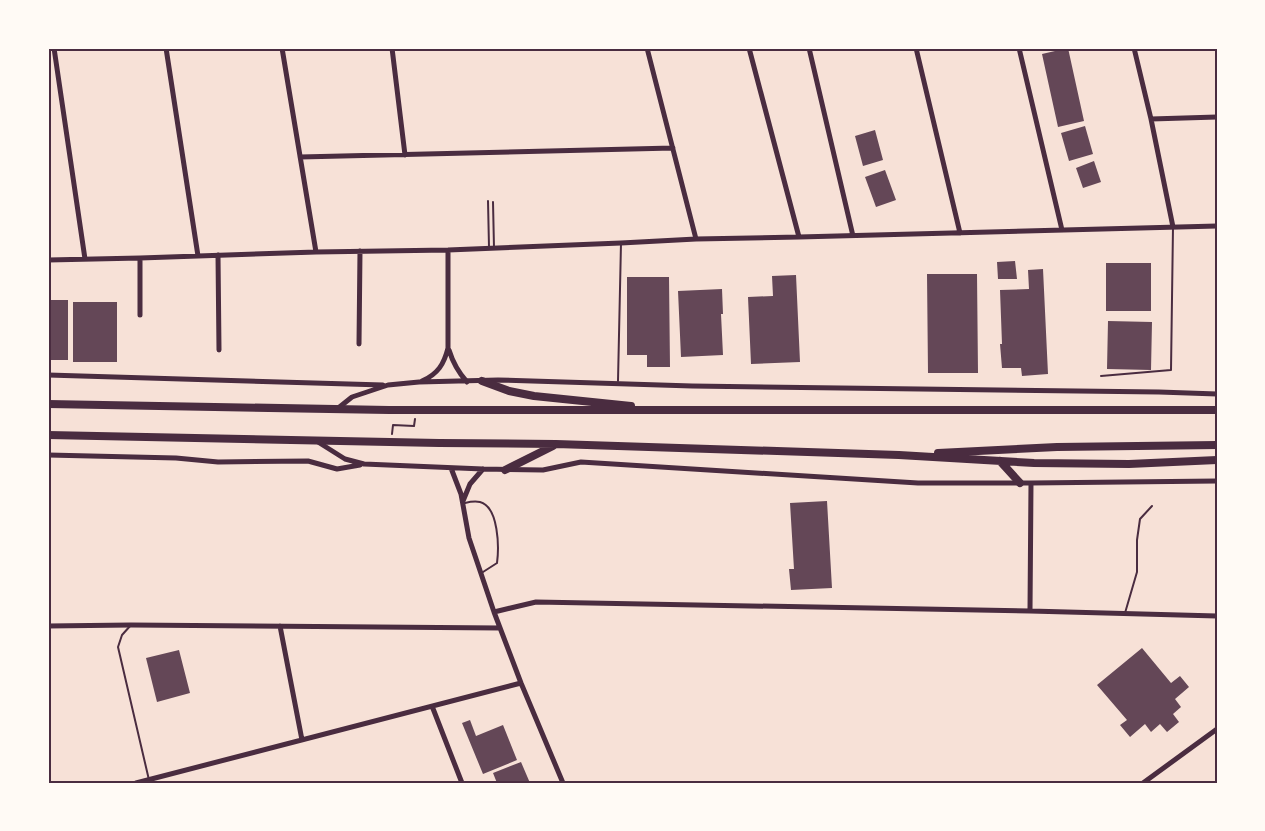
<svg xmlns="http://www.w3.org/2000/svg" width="1265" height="831" viewBox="0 0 1265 831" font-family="Inter,sans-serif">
  <rect width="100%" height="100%" fill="#f7e1d7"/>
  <path fill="#644757" d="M1068 48 1084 121 1058 127 1042 54Z
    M1085 126 1093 154 1069 161 1061 133Z
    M875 130 883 160 863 166 855 136Z
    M1094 161 1101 182 1083 188 1076 168Z
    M885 170 896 200 876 207 865 177Z
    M1015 261 1017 279H998L997 262Z
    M1106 263H1151V311H1106Z
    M1043 269 1048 374 1022 376 1021 368H1002L1000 344H1002L1000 290 1029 289 1028 270Z
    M927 274H977L978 373H928Z
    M796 275 800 362 751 364 748 297 773 296 772 276Z
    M627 277H669L670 367H647V355H627Z
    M722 289 723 314H721L723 355 681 357 678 291Z
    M48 300H68V360H48Z
    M73 302H117V362H73Z
    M1108 321 1152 322 1151 370 1107 369Z
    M827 501 832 588 791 590 789 569H794L790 503Z
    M1142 648 1171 683 1180 676 1189 687 1175 699 1181 707 1173 714 1179 722 1167 732 1160 724 1151 732 1145 724 1130 737 1120 725 1127 720 1097 685Z
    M179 650 190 693 157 702 146 658Z
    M470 720 476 736 503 725 517 760 483 774 462 723Z
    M521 762 530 783H497L493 773Z"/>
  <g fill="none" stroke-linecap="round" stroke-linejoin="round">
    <path stroke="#4a2c40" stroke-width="2" d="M392 434 393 425 414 426 415 419"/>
    <path stroke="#4a2c40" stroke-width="2" d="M488 201 489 247
      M493 202 494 248
      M1101 376 1171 370 1173 227
      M618 381 621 243
      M465 503C469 502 475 501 480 502 499 507 499 548 497 563L483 572
      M1125 613 1137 572V540L1140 519 1152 506
      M131 625 122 635 118 647 149 780"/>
    <path stroke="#4a2c40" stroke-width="5" d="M54 48 85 259
      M166 48 198 256
      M282 48 316 252
      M392 48 405 155
      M647 48 696 239
      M749 48 799 237
      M809 48 853 236
      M916 48 960 233
      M1019 48 1062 230
      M1134 48 1151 119 1173 227
      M1151 119 1217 117
      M300 157 673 148
      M218 255 219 350
      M48 260 140 258 316 252 448 250 621 243 696 239 799 237 1217 226
      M140 315V258
      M359 344 360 251
      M449 350C453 363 458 372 467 382
      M48 375 383 385
      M422 381C438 374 444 364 448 348V250
      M337 409 352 397 388 385 419 382 498 380 692 386 1159 392 1217 394
      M318 442 345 459 364 464 483 469 543 470 581 462 918 483H1031L1217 481
      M48 455 176 458 218 462 308 461 337 469 360 465
      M451 468 461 494 469 538 494 612 521 683 563 783
      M463 501 470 484 483 469
      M1030 611 1031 483
      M494 612 536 602 1030 611 1217 616
      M48 626 131 625 500 628
      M280 626 302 740
      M432 706 462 783
      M136 783 521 683
      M1143 783 1217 729"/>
    <path stroke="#4a2c40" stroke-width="8" d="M482 381 509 391 534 396 631 406
      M48 404 389 410H1217
      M48 435 439 443 556 444 899 455 1034 463 1129 464 1217 460
      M938 453 1057 447 1217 445
      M1000 461 1020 483
      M505 470 553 446"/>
  </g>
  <rect width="1265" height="831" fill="none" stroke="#fffaf5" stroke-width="99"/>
  <rect x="50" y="50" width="1166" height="732" fill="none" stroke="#4a2c40" stroke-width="2"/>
</svg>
